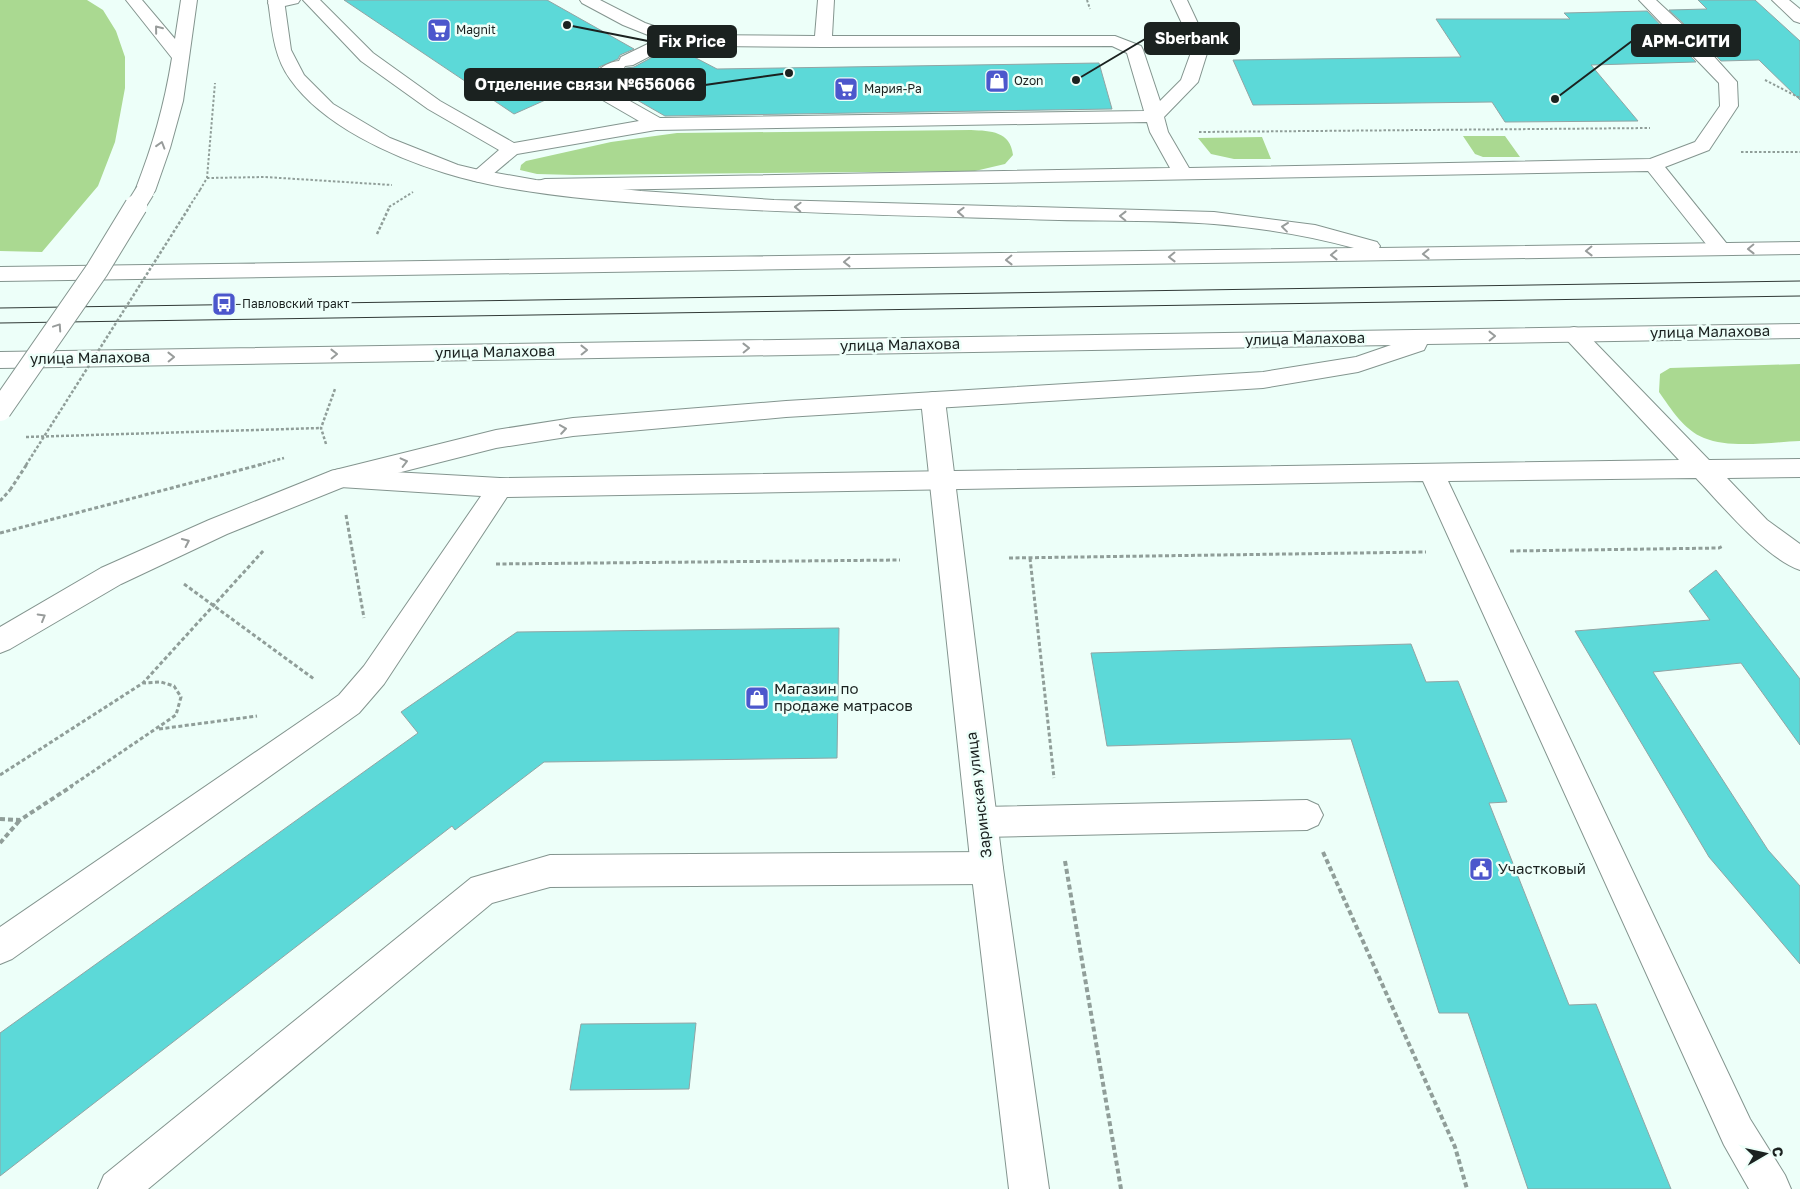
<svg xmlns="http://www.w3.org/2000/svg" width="1800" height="1189" viewBox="0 0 1800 1189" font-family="'Golos Text',sans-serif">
  <rect width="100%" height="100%" fill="#edfff9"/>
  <path fill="#aad991" d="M0 0H87L103 10 116 31 125 57V88L115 142 98 186 42 252 0 251Z
    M971 130C991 131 1010 131 1013 155L1005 164 975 171 574 175 537 174 520 170 521 165 526 161 611 142 677 133Z
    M1463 136H1505L1520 157H1483L1475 154Z
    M1262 137 1271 159H1234L1211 154 1198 138Z
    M1800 364V441C1771 442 1731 449 1704 438 1684 430 1671 409 1659 392L1660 374 1670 368Z"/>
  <path fill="#5cd9d8" stroke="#92a4a4" d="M344 0H547L634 49 620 55 618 59 599 67 588 81 514 114Z
    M1698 0H1755L1800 41V100L1759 60 1721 61 1700 39 1669 10 1707 9Z
    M1647 11 1696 62 1591 65 1638 121 1505 122 1492 102 1253 105 1233 60 1461 57 1436 19H1570L1564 13Z
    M673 46 717 69 1099 63 1112 109 665 116 609 84V81L624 72 626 68 634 67Z
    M1716 570 1800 679V745L1741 663 1653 672 1768 850 1800 886V964L1709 857 1575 631 1710 620 1689 591Z
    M839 628 837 758 544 762 455 830 452 826 0 1176V1033L418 733 401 712 517 632Z
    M1411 644 1426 682 1458 681 1507 802 1489 803 1569 1005 1596 1004 1671 1189H1528L1468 1013H1439L1351 739 1107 746 1091 653Z
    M696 1023 689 1089 570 1090 581 1024Z"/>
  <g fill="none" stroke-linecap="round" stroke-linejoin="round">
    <g stroke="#84958f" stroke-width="2">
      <path id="service" d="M270 0H300L298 3 276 8 270 6 268 3Z
        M303 0H320L373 53 440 101 514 143 639 121 594 95 588 85C592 73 606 62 619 61L621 57 658 39 623 25 582 3 580 0H600L645 23 666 30 687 35 815 36 818 0H834L832 36H1115L1141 46 1143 50 1160 101 1181 80 1193 47 1171 0H1187L1209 47 1198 82 1164 117 1168 132 1189 168 1650 159 1695 142 1720 106 1719 83 1639 0H1656L1699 40 1737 82 1738 106 1709 150 1665 167 1731 249 1728 254 1721 255 1714 254 1648 171 545 191 538 189 535 185 538 181 545 179 1170 168 1150 132 1147 122 656 130 517 154 486 180 479 182 472 180 469 176 499 150 428 109 361 61ZM675 43 714 46 823 47 1112 46 1127 53 1144 111 660 118 607 88V80L623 70 625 66 633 65Z
        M1772 0H1789L1800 9V23L1794 21Z
        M1574 327 1582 329 1709 460 1800 459V477L1727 478 1767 520 1800 544V570C1765 558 1722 505 1696 478L1448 481 1750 1119 1785 1175 1791 1189H1749L1724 1145 1423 481 507 497 384 684 359 713 12 959 0 964V927L339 695 364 666 481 496 340 487 331 485 327 478 331 471 340 469 500 478 1679 460 1566 339 1563 334 1566 329Z
        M1307 800 1318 805 1323 815 1318 825 1307 830 982 837 971 833 966 822 971 811 982 807Z
        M987 852 999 857 1003 868 999 879 987 884 550 887 492 903 148 1189H98L104 1175 471 878 550 855Z"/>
    </g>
    <g stroke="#84958f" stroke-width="2">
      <path id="minor" d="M933 392 941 394 945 400 1003 868 1049 1189H1009L971 868 921 400 925 394Z"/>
    </g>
    <g stroke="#84958f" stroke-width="2">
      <path id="primary" d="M126 0H142L175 39 181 0H197L183 101 170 148 155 191 152 195 145 197 138 195 135 191C153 145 164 107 172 58Z
        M268 0H284L291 50 304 75 333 104 390 138 458 165 479 170 536 180 641 191 774 200 1214 212 1315 225 1377 242 1380 246 1379 248 1800 242V254L0 281V267L1354 248C1308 235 1261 228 1214 224 1162 220 1110 221 1059 220 933 216 806 214 680 206 606 201 515 195 445 173 392 157 322 125 290 79 273 55 272 28 268 0Z
        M1800 324V338L1427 344 1424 350 1358 372 1263 388 786 417 573 436 496 448 346 486 227 534 121 584 10 649 0 653V627L101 568 209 520 331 471 496 430 573 418 786 401 1263 372 1356 357 1391 345 0 368V352Z"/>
    </g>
    <path stroke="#909e99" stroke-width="2" stroke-dasharray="2.5 2" stroke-linecap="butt" d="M1087 0 1090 9
      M1765 80 1800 98
      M1199 132 1650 128
      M1741 152H1800
      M207 178 265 177 392 185
      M200 190 207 178 215 83
      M389 207 413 192"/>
    <path stroke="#909e99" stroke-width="2.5" stroke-dasharray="3 2" stroke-linecap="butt" d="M377 234 390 206
      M26 437 321 428
      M326 444 321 428 335 389
      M258 465 284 458"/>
    <path stroke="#909e99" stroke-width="3" stroke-dasharray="4 2.5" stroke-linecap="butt" d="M0 501 10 490
      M346 515 364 618
      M0 533 263 464
      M1510 551 1719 548 1723 546
      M1009 558 1426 552
      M1030 558 1054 778
      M496 564 900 560
      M184 584 314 679
      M159 729 257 716
      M0 775 143 683 264 550
      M70 787 176 715 181 697 174 686 161 682 144 683"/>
    <path stroke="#909e99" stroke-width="4" stroke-dasharray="5 3" stroke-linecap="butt" d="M0 819 20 820 72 786
      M0 843 20 820
      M1323 852 1455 1147 1467 1189
      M1065 861 1121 1189"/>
    <use href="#service" fill="#fff" fill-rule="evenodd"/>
    <use href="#minor" fill="#fff" fill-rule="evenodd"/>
    <use href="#primary" fill="#fff" fill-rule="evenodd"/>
    <path stroke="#303936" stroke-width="1" d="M0 308 1800 281
      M0 323 1800 296"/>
    <g stroke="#84958f" stroke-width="20" stroke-linecap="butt">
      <path id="primary-bridge-far1" d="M135 207 145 191"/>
    </g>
    <g stroke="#84958f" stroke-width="24" stroke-linecap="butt">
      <path id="primary-bridge" d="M0 410 97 270 136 206"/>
    </g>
    <path stroke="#909e99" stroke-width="2" stroke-dasharray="2.5 2" stroke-linecap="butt" d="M189 207 200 190"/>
    <path stroke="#909e99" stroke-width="2.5" stroke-dasharray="3 2" stroke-linecap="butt" d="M26 465 190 206"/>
    <path stroke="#909e99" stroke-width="3" stroke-dasharray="4 2.5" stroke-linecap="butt" d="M10 490 27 464"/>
    <use href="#primary-bridge-far1" stroke="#fff" stroke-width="18"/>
    <use href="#primary-bridge" stroke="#fff" stroke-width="22"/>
  </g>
  <defs><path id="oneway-chevron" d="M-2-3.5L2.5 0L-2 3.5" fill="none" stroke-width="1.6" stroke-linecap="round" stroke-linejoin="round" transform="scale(1.25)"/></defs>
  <g stroke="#989c9b">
    <use href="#oneway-chevron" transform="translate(158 29) rotate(-129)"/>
    <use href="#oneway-chevron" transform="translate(161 145) rotate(-73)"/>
    <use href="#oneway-chevron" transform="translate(798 207) rotate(-178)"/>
    <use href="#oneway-chevron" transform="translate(961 212) rotate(-178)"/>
    <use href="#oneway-chevron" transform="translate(1123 216) rotate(-179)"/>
    <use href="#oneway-chevron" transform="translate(1285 227) rotate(-173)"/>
    <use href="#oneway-chevron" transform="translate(1751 249) rotate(179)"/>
    <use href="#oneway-chevron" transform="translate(1589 251) rotate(179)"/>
    <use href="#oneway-chevron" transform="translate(1426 254) rotate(179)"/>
    <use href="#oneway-chevron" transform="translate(1334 255) rotate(179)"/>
    <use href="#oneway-chevron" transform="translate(1172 257) rotate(179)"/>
    <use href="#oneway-chevron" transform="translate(1009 260) rotate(179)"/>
    <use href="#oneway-chevron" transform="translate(847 262) rotate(179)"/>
    <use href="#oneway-chevron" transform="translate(58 327) rotate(-56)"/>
    <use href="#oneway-chevron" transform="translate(1492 336) rotate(-1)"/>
    <use href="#oneway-chevron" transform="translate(746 348) rotate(-1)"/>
    <use href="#oneway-chevron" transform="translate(584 350) rotate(-1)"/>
    <use href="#oneway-chevron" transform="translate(334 354) rotate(-1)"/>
    <use href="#oneway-chevron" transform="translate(171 357) rotate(-1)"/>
    <use href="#oneway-chevron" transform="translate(563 429) rotate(-9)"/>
    <use href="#oneway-chevron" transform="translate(404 462) rotate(-14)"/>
    <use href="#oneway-chevron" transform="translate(186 542) rotate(-25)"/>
    <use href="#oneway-chevron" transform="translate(42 617) rotate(-30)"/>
  </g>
  <defs>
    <g id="supermarket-square" transform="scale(1.25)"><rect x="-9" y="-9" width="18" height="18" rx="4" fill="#4c57cc" stroke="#edfff9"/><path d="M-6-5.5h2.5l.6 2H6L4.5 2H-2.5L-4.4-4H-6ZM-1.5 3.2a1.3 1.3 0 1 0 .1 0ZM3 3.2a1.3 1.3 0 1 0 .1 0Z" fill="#fff"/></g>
    <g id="shop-square" transform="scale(1.25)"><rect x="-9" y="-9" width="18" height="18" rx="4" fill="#4c57cc" stroke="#edfff9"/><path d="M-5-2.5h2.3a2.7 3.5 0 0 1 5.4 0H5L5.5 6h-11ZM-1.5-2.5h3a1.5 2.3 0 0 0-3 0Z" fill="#fff"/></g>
    <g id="bus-square" transform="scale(1.25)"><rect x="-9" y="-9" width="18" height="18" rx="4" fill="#4c57cc" stroke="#edfff9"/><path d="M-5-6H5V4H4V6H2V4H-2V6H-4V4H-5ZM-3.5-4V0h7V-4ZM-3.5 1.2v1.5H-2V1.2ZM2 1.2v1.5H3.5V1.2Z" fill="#fff"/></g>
    <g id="civic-square" transform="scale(1.25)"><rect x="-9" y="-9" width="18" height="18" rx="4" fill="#4c57cc" stroke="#edfff9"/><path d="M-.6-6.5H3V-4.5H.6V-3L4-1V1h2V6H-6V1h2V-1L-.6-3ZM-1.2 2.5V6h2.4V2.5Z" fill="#fff"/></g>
  </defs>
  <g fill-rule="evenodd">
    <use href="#supermarket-square" x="439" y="30"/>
    <use href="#shop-square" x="997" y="81"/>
    <use href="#supermarket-square" x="846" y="89"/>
    <use href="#bus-square" x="224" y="304"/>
    <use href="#shop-square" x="757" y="698"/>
    <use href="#civic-square" x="1481" y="869"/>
  </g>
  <g text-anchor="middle" stroke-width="5" stroke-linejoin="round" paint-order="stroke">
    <g font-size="12" fill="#1b2220" stroke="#edfff9" text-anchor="start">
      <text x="456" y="34">Magnit</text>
      <text x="1014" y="85">Ozon</text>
      <text x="864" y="93">Мария-Ра</text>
      <text x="242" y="308">Павловский тракт</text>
    </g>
    <g font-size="15" fill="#1b2220" stroke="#edfff9">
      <text transform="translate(1710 332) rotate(-1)" y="5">улица Малахова</text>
      <text transform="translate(1305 339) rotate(-1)" y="5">улица Малахова</text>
      <text transform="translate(900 345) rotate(-1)" y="5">улица Малахова</text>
      <text transform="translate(495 352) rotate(-1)" y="5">улица Малахова</text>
      <text transform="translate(90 358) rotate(-1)" y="5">улица Малахова</text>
      <text transform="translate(979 795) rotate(-97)" y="5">Заринская улица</text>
    </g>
    <g font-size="15" fill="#1b2220" stroke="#edfff9" text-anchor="start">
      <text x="774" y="694">Магазин по<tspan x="774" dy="17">продаже матрасов</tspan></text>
      <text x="1498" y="874">Участковый</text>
    </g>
  </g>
  <path fill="none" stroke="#1b2220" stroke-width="2" d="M1076 80L1145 39M1555 99L1632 41M567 25L648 41M789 73L705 85"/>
  <g fill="#1b2220" stroke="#edfff9" stroke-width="2">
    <circle cx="1076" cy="80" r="5"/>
    <circle cx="1555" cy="99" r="5"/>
    <circle cx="567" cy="25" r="5"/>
    <circle cx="789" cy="73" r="5"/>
  </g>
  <g fill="#1b2220" stroke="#1b2220" stroke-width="2">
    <rect x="1145" y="23" width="94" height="31" rx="5"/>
    <rect x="1632" y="25" width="108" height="31" rx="5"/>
    <rect x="648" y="26" width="88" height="31" rx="5"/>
    <rect x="465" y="69" width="240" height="31" rx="5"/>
  </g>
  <g font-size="16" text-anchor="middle" font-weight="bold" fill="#fff">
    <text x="1192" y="44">Sberbank</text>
    <text x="1686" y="47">АРМ-СИТИ</text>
    <text x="692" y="47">Fix Price</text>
    <text x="585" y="90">Отделение связи №656066</text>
  </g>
  <g transform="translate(1765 1154) rotate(81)" stroke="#edfff9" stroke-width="4" paint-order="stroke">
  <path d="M0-4L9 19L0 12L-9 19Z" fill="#1b2220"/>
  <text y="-8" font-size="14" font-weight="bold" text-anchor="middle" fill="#1b2220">С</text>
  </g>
</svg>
